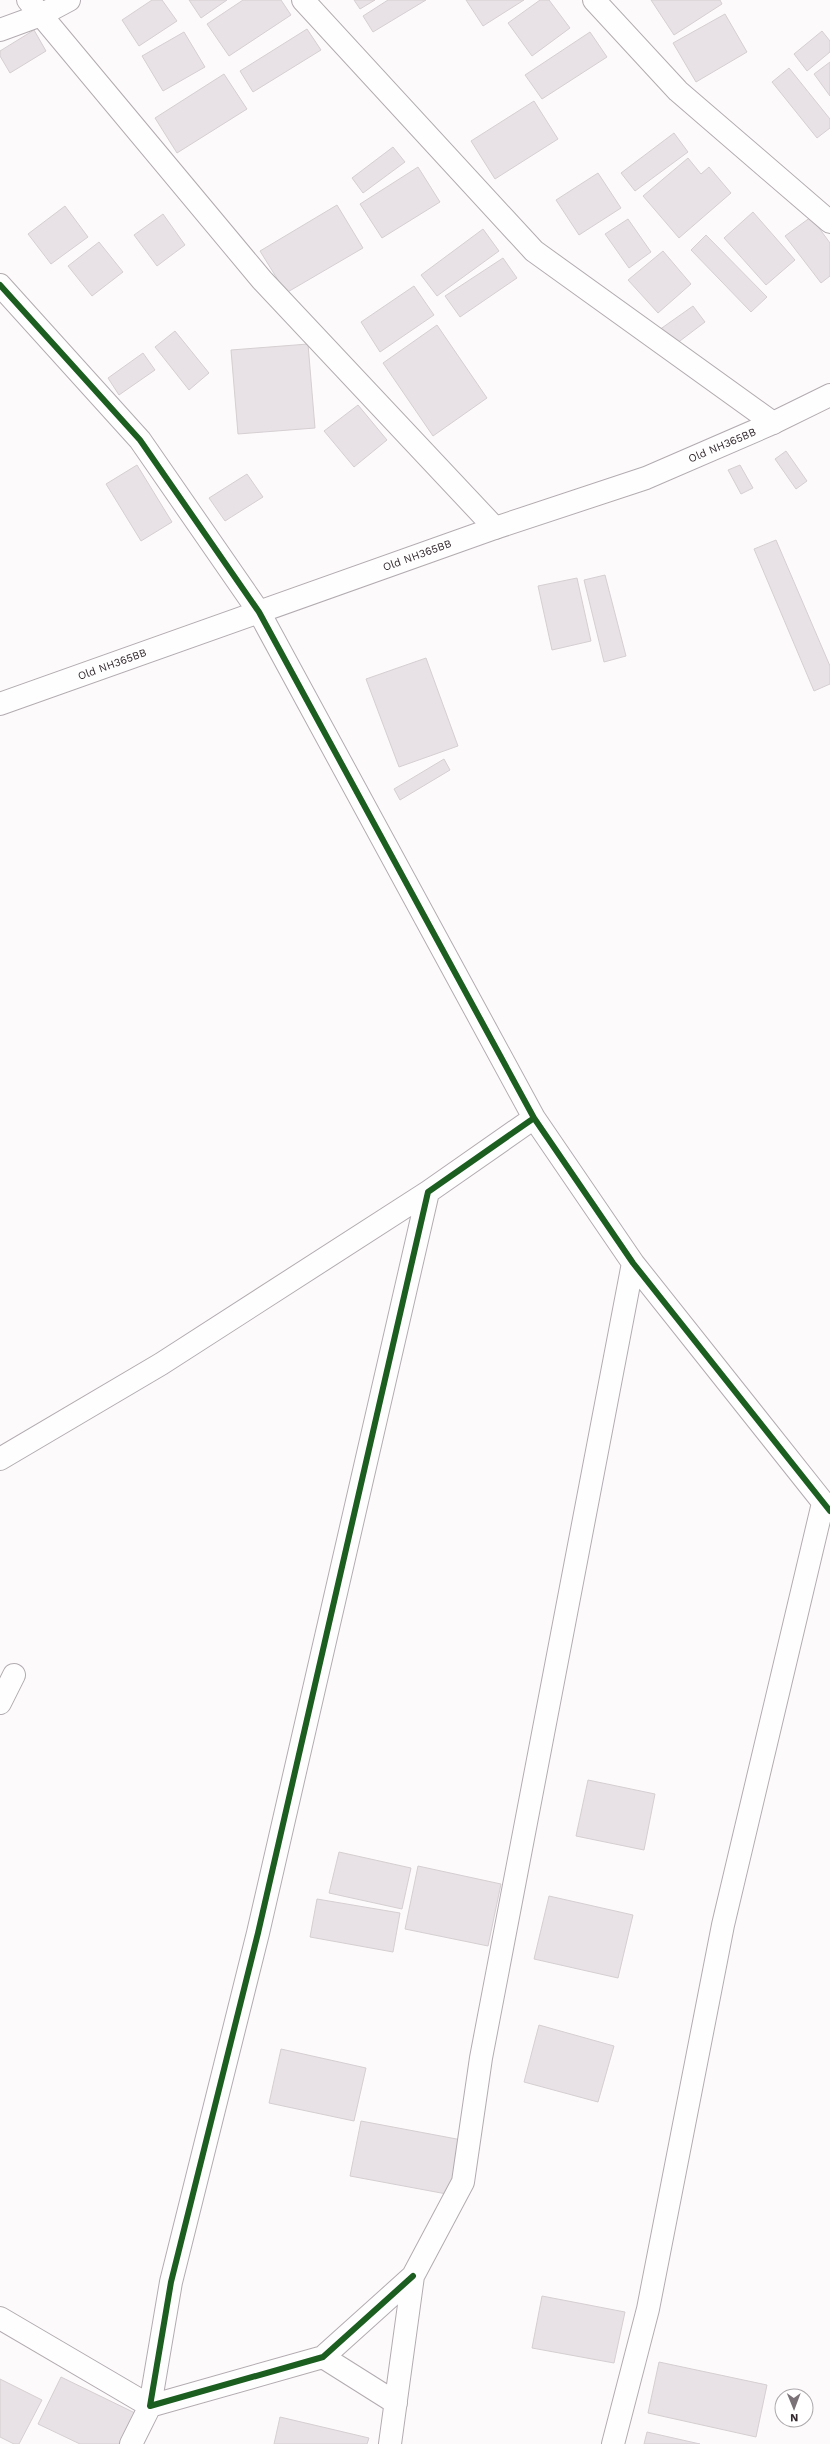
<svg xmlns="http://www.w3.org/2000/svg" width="830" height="2444" viewBox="0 0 830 2444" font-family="'Work Sans',sans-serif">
  <rect width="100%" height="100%" fill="#fdfafc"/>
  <path fill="#e8e1e5" stroke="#d5cfd2" d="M152 0H162L177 21 139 46 122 20Z
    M189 0H227L201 18Z
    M243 0H281L291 15 229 56 207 24Z
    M354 0H375L360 9Z
    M388 0H426L373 32 363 16Z
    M466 0H524L483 26Z
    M540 0H549L570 28 532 56 508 23Z
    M651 0H720L722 4 674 35Z
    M725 14 747 52 696 82 673 43Z
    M307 29 321 50 253 92 240 71Z
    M34 30 46 51 10 73 0 56V51Z
    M822 31 830 41V52L807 71 794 54Z
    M184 32 205 67 163 91 142 56Z
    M590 32 607 57 542 99 525 75Z
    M830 62V96L814 74Z
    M789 68 830 119V128L817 138 772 82Z
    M224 74 247 109 177 153 155 118Z
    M534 101 558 139 495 179 471 141Z
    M674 133 688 152 635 191 621 173Z
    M393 147 405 162 363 193 352 178Z
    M688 158 701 174 709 167 731 193 679 238 643 196Z
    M418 167 440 202 382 238 360 204Z
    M598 173 621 208 579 235 556 200Z
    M337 205 363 248 286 293 260 251Z
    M65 206 88 237 51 264 28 234Z
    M753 212 795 260 766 285 724 238Z
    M163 214 185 245 157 266 134 235Z
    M811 217 830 243V276L821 283 785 236Z
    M628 219 651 252 629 268 605 234Z
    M483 229 499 251 437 296 421 275Z
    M706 235 767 297 751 312 691 250Z
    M99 242 123 272 92 296 68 266Z
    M663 251 691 284 658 313 628 280Z
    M503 258 517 278 460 317 445 296Z
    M414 286 434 315 380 352 361 322Z
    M693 306 705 322 672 347 659 330Z
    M437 325 487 398 433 436 383 363Z
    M175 331 209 373 189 390 155 347Z
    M308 344 315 428 238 434 231 350Z
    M143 353 155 370 119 395 108 378Z
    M358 405 387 440 354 467 324 431Z
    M786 451 807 481 796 489 775 459Z
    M137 465 172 522 141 541 106 484Z
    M740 465 753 488 741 494 728 470Z
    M247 474 263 497 225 521 209 498Z
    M776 540 830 666V684L814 691 754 549Z
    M605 575 626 656 604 662 584 580Z
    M577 578 591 641 552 650 538 586Z
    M426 658 458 746 399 767 366 679Z
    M444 759 450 770 400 800 394 789Z
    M588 1780 655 1794 644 1850 576 1836Z
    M339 1852 411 1868 402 1909 329 1893Z
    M418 1866 501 1884 488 1946 405 1929Z
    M549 1896 633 1915 618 1978 534 1959Z
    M317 1899 400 1913 393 1952 310 1937Z
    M539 2025 614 2046 598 2102 524 2082Z
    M281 2049 366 2068 354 2121 269 2103Z
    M361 2121 462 2140 452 2195 350 2176Z
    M542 2296 625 2312 614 2363 532 2348Z
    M659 2362 767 2385 756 2437 648 2413Z
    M61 2377 135 2413 119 2444H80L38 2424Z
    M0 2379 42 2400 19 2444H14L0 2437Z
    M280 2417 369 2438 367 2444H274Z
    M647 2432 700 2444H644Z"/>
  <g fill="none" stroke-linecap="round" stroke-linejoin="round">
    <g stroke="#b2acb0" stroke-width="24">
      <path id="minor" d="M69 0 41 15 262 280 495 528
        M303 0 534 251 773 423
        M594 0 678 91 830 222
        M0 30 41 15 28 0
        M0 285 140 440 259 612 534 1118 633 1263 830 1511
        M0 1459 161 1364 428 1192
        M0 1703 14 1675
        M413 2276 323 2357 150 2406 171 2282 258 1933 428 1192 534 1118
        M0 2318 150 2406 131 2444
        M323 2357 396 2403
        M390 2444 413 2276 463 2182 481 2058 633 1263
        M613 2444 648 2309 723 1925 823 1503"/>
    </g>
    <g stroke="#b2acb0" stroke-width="24">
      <path id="primary" d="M0 704 495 528 646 478 773 423 830 395"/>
    </g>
    <use href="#minor" stroke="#fffeff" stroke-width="22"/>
    <use href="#primary" stroke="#fffeff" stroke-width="22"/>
    <g stroke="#fff" stroke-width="8">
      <path id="cycleway" d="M0 285 140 440 259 612 534 1118 633 1263 830 1511
        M413 2276 323 2357 150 2406 171 2282 258 1933 428 1192 534 1118"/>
    </g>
    <use href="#cycleway" stroke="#1b5e20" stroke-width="6"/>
  </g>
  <g text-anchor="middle" stroke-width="3" stroke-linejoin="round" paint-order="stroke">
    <g font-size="11" fill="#33292f" stroke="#fff">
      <text transform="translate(722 445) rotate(-23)" y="4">Old NH365BB</text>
      <text transform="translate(417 555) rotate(-20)" y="4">Old NH365BB</text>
      <text transform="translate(112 664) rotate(-20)" y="4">Old NH365BB</text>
    </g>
  </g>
  <g transform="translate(794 2408) rotate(179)"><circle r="19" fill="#ffffff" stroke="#ada9ac"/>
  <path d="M0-3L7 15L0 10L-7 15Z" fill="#7a7277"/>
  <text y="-6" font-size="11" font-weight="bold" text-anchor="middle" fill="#33292f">N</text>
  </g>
</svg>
